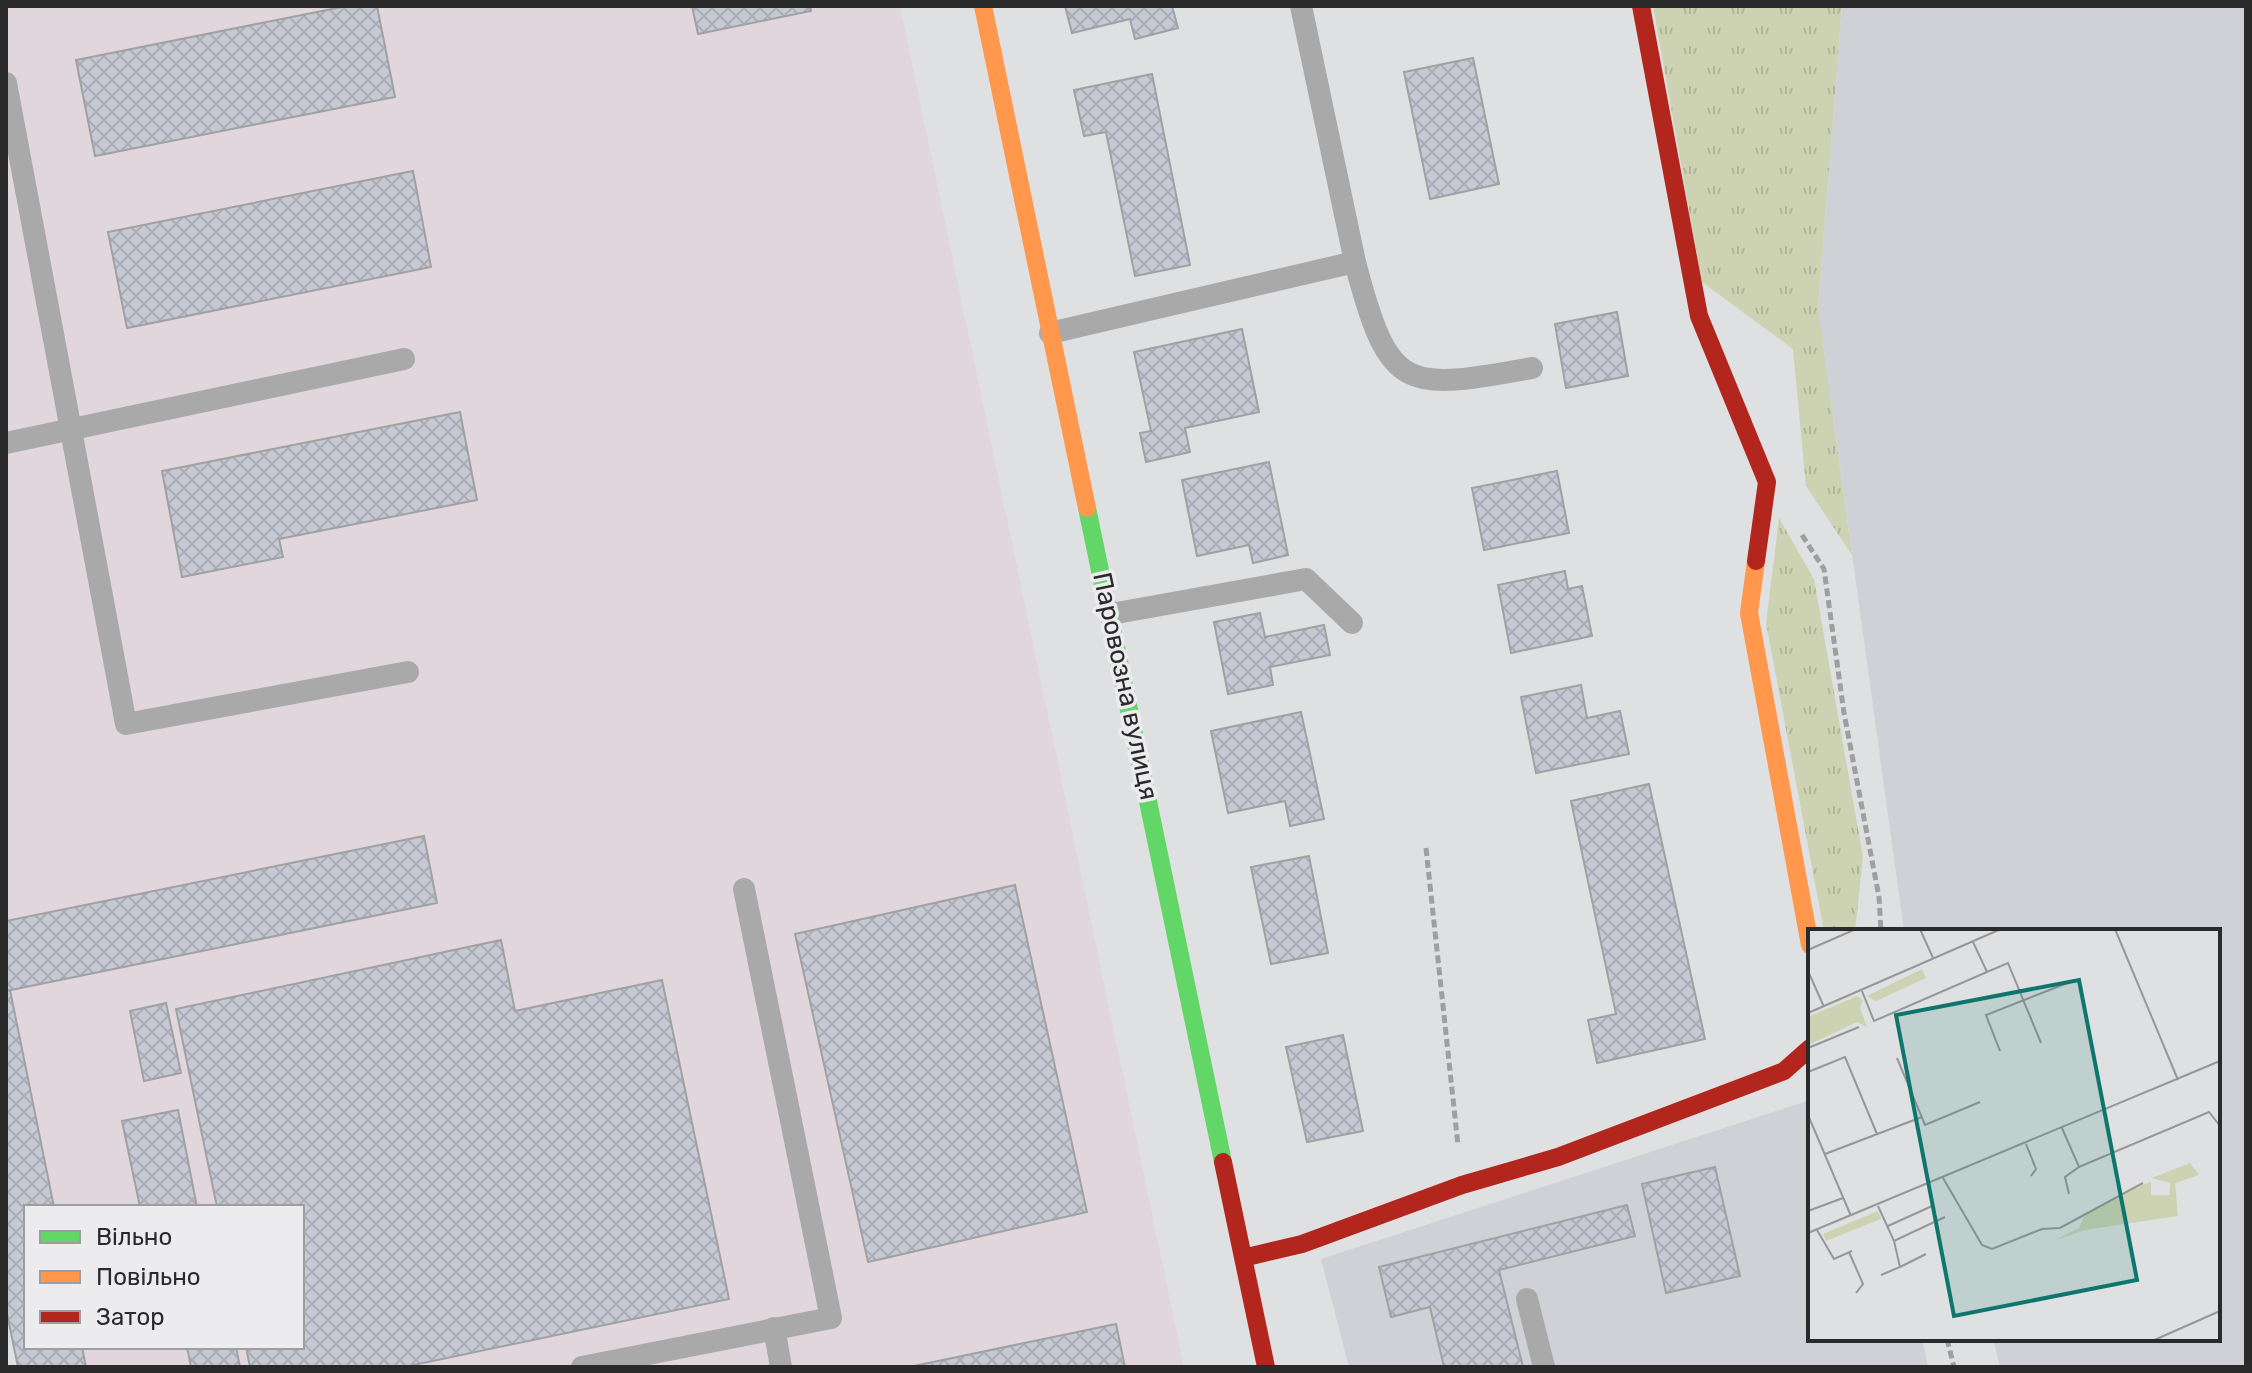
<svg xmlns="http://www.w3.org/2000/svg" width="2252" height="1373" viewBox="0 0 2252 1373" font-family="Rubik,sans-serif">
  <defs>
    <pattern id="grass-tufts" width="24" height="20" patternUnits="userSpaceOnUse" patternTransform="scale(2)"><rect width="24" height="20" fill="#cdd3b2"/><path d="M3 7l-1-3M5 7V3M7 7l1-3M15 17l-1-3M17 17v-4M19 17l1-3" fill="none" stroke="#b0b599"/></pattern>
    <pattern id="building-cross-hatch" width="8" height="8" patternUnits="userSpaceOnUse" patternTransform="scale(2)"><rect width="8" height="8" fill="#c6c8d4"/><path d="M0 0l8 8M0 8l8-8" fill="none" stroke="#aaacb6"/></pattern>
  </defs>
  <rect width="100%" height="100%" fill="#dfe0e1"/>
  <path fill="#e2d6dd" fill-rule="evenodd" d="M6 6H900L1184 1367H18L6 1309ZM26 1207H302V1347H26Z"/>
  <path fill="#d0d1d7" d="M1842 6H2246V1367H2000L1993 1339H2218V931H1904L1818 307Z
    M1810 1100V1339H1922L1928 1367H1349L1321 1259Z"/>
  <path fill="url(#grass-tufts)" d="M1653 6H1842L1818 307 1852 555 1806 486 1793 349 1702 282Z
    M1779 518 1814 579 1863 857 1855 931H1824L1766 623Z"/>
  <path fill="url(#building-cross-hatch)" stroke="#a0a1a2" stroke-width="2" d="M347 6H377L395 97 95 156 76 60Z
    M692 6H810L811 11 698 34Z
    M1065 6H1172L1178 28 1135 39 1130 19 1072 33Z
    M1473 58 1499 184 1430 199 1404 72Z
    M1152 74 1190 265 1135 276 1106 132 1084 136 1074 90Z
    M413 171 431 267 127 328 108 232Z
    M1617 312 1628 376 1566 388 1555 324Z
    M1242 329 1259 412 1185 428 1190 452 1146 462 1140 433 1151 431 1134 352Z
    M460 412 477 500 279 539 283 557 182 577 162 471Z
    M1269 462 1288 555 1253 563 1249 545 1197 556 1182 480Z
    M1557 471 1569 533 1484 550 1472 488Z
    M1565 571 1568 589 1582 586 1592 636 1511 653 1498 585Z
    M1260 613 1265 637 1324 625 1330 655 1270 667 1273 685 1228 694 1214 622Z
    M1581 685 1587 718 1620 711 1629 754 1536 773 1521 697Z
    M1301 712 1324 819 1290 826 1285 801 1228 813 1211 731Z
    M1649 784 1705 1039 1597 1063 1588 1020 1616 1014 1571 801Z
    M424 836 437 903 6 991V921Z
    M1309 856 1328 953 1271 964 1251 867Z
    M1015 885 1087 1212 868 1262 795 934Z
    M501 940 515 1011 662 980 729 1299 404 1367H250L246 1347H302V1207H217L176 1009Z
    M10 990 54 1207H26V1347H82L86 1367H18L6 1309V991Z
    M166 1003 181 1073 144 1081 130 1011Z
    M1343 1035 1363 1131 1307 1142 1286 1047Z
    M178 1110 197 1207H140L122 1121Z
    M1715 1167 1740 1276 1666 1293 1642 1184Z
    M1627 1205 1635 1236 1499 1270 1523 1367H1444L1430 1307 1391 1317 1379 1267Z
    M1116 1324 1125 1367H909Z
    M187 1347H236L240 1367H191Z"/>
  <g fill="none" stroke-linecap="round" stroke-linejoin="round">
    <path stroke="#a09fa0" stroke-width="5" stroke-dasharray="8 4" stroke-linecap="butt" d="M1802 535 1824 569 1844 713 1879 897 1881 931
      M1426 848 1458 1145
      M1947 1339 1954 1367"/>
    <path stroke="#a9a9aa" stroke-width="22" d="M6 83 126 724 408 672
      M1355 262C1389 393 1405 391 1532 368
      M1050 333 1355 262 1301 6
      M6 443 404 359
      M1111 614 1306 579 1352 623
      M1527 1299 1544 1367
      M774 1328 781 1367
      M582 1367 831 1318 744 889"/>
    <path stroke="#63d668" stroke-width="18" d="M1087 508 1223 1162"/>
    <path stroke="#ff974d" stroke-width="18" d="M983 6 1087 508
      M1756 561 1749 613 1810 945"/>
    <path stroke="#b3261e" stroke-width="18" d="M1641 6 1699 316 1767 482 1756 561
      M1223 1162 1266 1367
      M1243 1258 1302 1244 1462 1185 1558 1157 1784 1071 1810 1048"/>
  </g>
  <g text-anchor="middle" stroke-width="7" stroke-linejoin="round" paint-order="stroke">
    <g font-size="26" fill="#2a2a2b" stroke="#ececef">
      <text transform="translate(1126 686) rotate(78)" y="9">Паровозна вулиця</text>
    </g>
  </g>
  <g transform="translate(1808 929)">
    <rect width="412" height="412" fill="#dfe0e1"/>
    <path d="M114 40 118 49 68 72 59 67ZM49 67 55 71 52 79 59 98 49 93 0 116V88ZM382 234 391 246 367 254 370 287 277 301 245 312 271 299 277 285 337 255 343 253V266H362V254L344 249ZM70 282 73 290 18 312 15 305Z" fill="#cdd3b2"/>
    <path fill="none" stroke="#979798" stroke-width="2" d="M112 0 125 29M307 0 370 151M165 13 179 43 200 34 233 114M0 21 48 0M0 42 16 78M54 62 66 92 179 43M0 84 193 0M0 119 51 98M192 122 178 86 262 53M89 129 117 196 172 173M0 143 37 128 69 205M0 186 43 287M254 199 271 238 401 183 412 197M218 215 228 240 223 247M17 225 114 188M135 249 174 316 184 320 234 300 252 299 335 254M261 265 257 248 271 238M70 277 86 312 137 288M0 282 35 269M80 297 124 277M9 301 26 330 44 322M0 304 412 132M41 323 55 355 48 364M92 338 118 325M73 346 92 338 86 312M344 412 412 382"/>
    <path fill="#0f766e" fill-opacity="0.15" stroke="#0f766e" stroke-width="4" d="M271 51 329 351 146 387 88 86Z"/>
    <rect width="412" height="412" fill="none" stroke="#2a2a2b" stroke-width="4"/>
  </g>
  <rect width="2252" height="1373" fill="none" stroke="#2a2a2b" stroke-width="16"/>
  <rect x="24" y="1205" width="280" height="144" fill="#ececef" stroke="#9e9ea1" stroke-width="2"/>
  <rect x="40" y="1231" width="40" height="12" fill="#63d668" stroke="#9e9ea1" stroke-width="2"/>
  <text x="96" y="1245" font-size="24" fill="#2a2a2b">Вільно</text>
  <rect x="40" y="1271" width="40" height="12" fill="#ff974d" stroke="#9e9ea1" stroke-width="2"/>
  <text x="96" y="1285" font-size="24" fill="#2a2a2b">Повільно</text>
  <rect x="40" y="1311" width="40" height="12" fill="#b3261e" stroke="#9e9ea1" stroke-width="2"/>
  <text x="96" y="1325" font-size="24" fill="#2a2a2b">Затор</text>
</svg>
